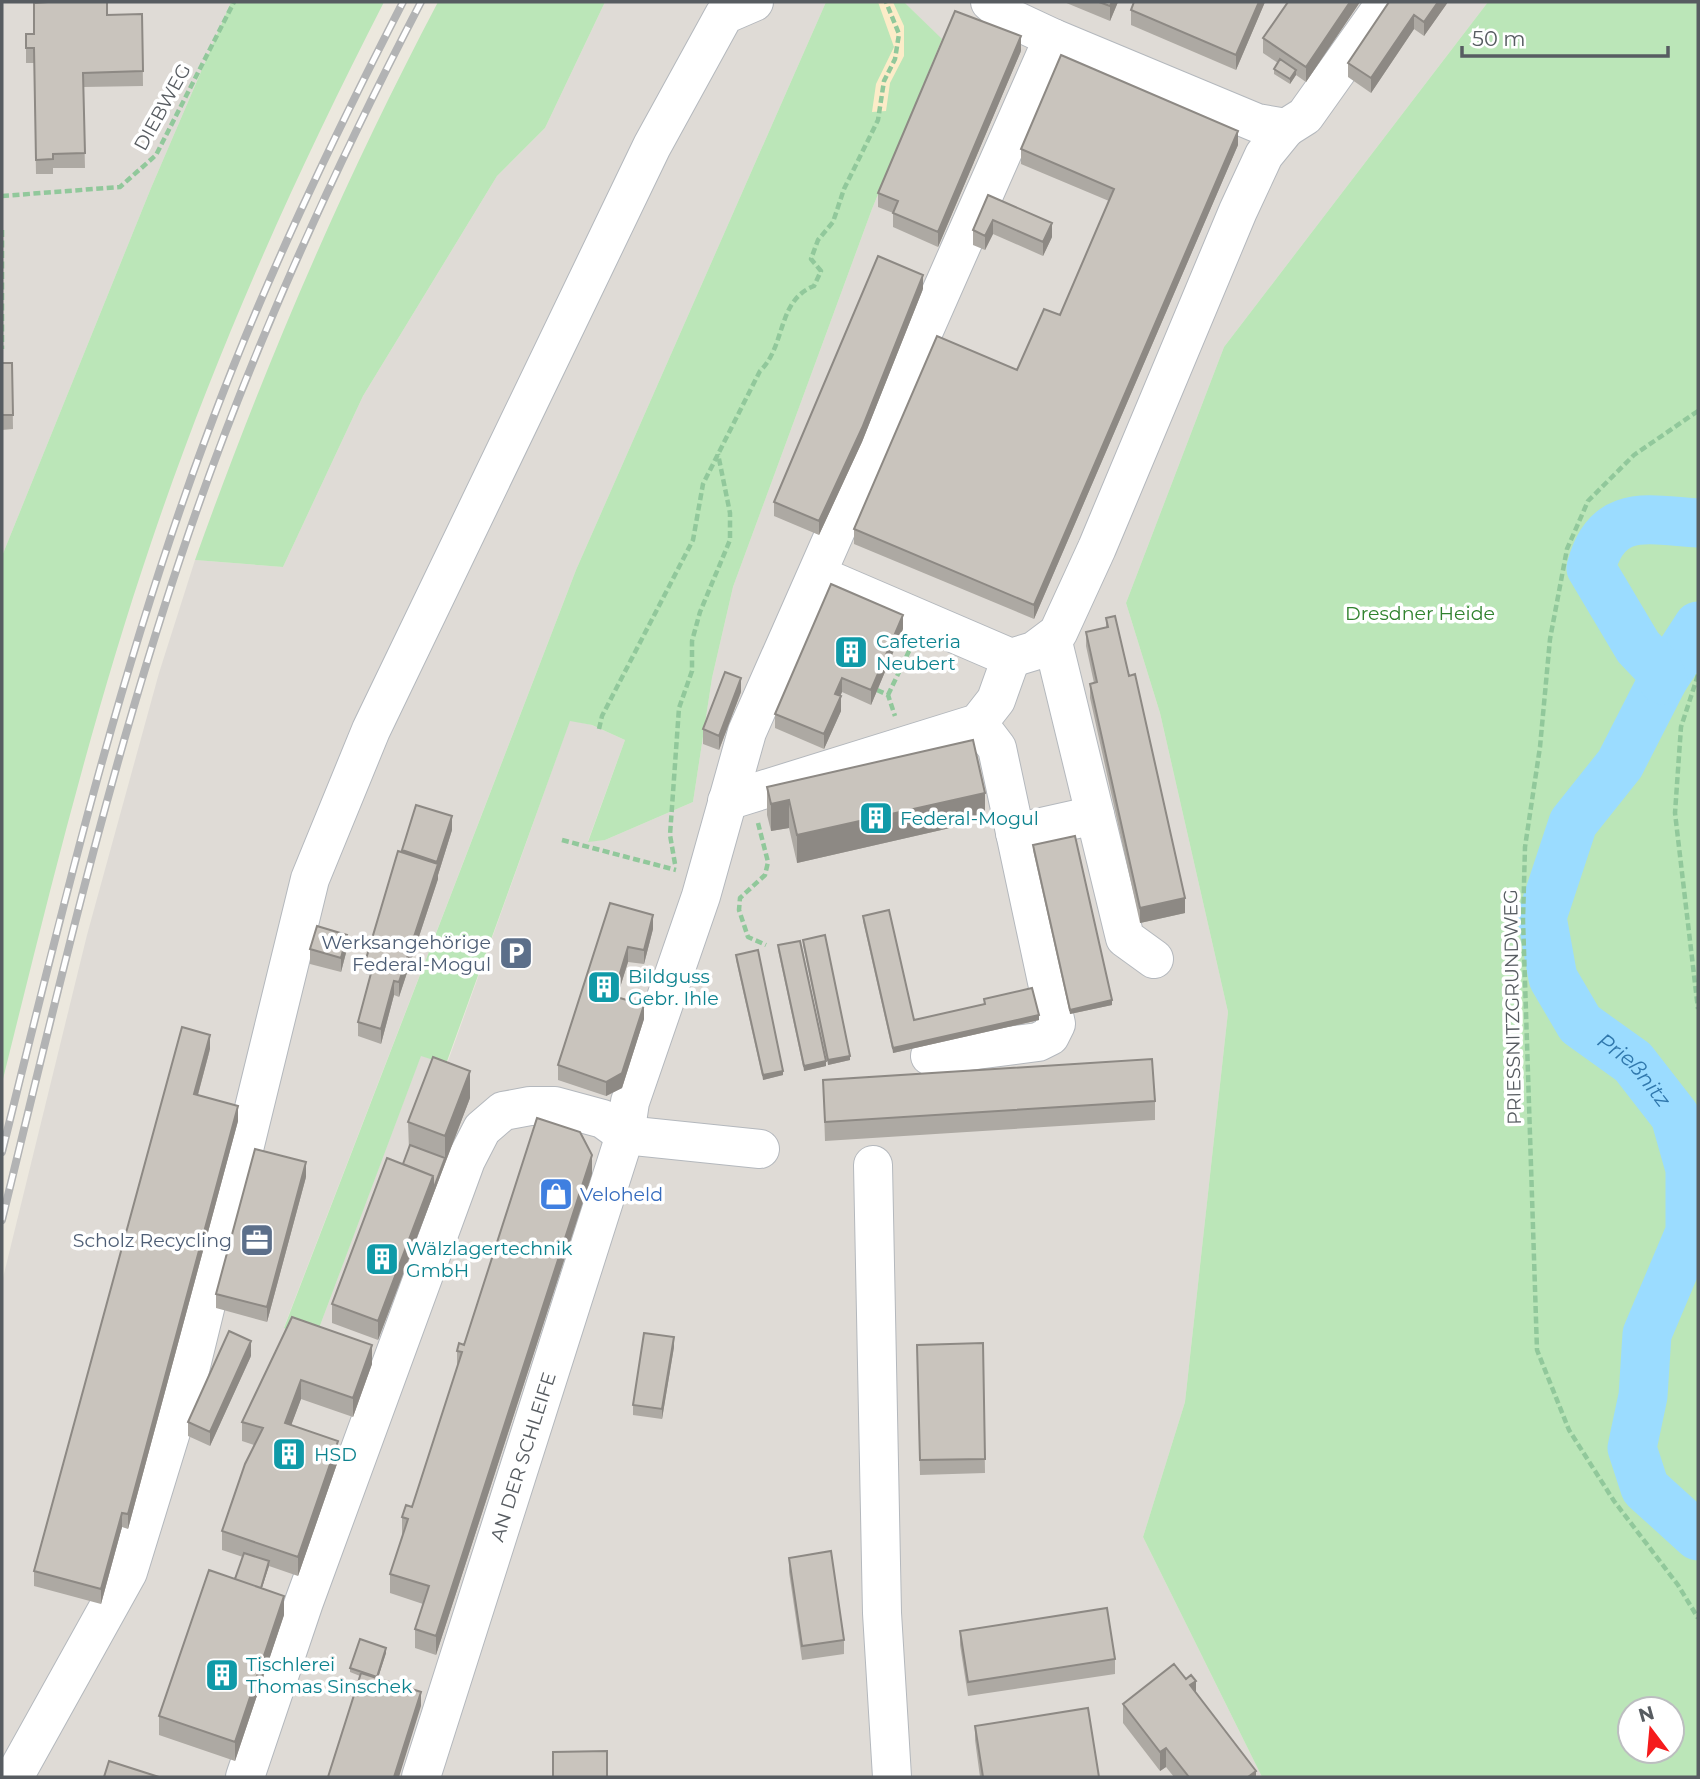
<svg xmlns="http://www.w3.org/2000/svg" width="1700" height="1779" viewBox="0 0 1700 1779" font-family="Montserrat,sans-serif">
  <rect width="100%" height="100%" fill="#ece8de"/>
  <path fill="#dfdbd6" d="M2 2H231L151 188 2 556Z
    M605 2H826L576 570 284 1327 315 1339 421 1055 447 1064 570 720 592 725 625 740 588 841 605 840 693 802 712 678 733 587 872 209 942 40 904 2H1488L1224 347 1126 603 1160 713 1228 1012 1185 1402 1143 1537 1262 1777H2V1282L87 935 159 673 195 560 283 567 363 396 497 176 545 128Z"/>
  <path fill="#bbe6b8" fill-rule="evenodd" d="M231 2H384C294 177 214 356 151 543 91 720 47 902 2 1083V556L151 188Z
    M438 2H605L545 128 497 176 363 396 283 567 195 560C264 367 342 184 438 2Z
    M826 2H904L942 39 872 209 733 587 712 678 693 802 605 840 588 842 625 740 592 725 570 721 446 1064 421 1056 315 1339 284 1328 576 570Z
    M1488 2H1698V1777H1262L1143 1537 1185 1402 1228 1012 1160 713 1126 603 1224 347ZM1630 1709H1672V1751H1630Z"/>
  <path fill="#fcecc8" d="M878 2H893L904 26V56L890 83 886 111 872 112 876 84 894 47Z"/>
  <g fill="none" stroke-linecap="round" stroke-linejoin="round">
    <g stroke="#9bdcff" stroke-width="49">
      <path id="s1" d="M1698 626 1663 680 1620 764 1573 823 1542 917 1553 978 1580 1024 1633 1062 1675 1116 1690 1169V1232L1647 1334 1643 1396 1632 1448 1645 1488 1698 1536"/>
      <path d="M1663 680 1657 667 1638 647 1591 568C1607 507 1648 520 1698 523"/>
    </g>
    <g stroke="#b4b8bd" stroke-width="40">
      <g id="minor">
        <path d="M990 2 1006 16 1053 38"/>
        <path d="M818 575 1011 658 1034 651 1058 633 1097 548 1238 211 1264 155 1286 128"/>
        <path d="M1052 638 1125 938 1154 959"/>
        <path d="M727 801 978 723 996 700 1011 658"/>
        <path d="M1015 833 1095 815"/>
        <path d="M930 1056 1038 1042 1050 1036 1056 1024 997 748 978 723"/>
        <path d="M873 1165 882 1613 892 1777"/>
        <path d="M14 1777 128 1572 190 1370 310 879 371 730 652 146 724 15 754 2"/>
        <path d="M245 1777 304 1602 466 1160 482 1129 503 1111 530 1106H555L603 1119 625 1135 760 1149"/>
        <path id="s2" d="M421 1777 625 1135 630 1102 701 896 747 732 1053 38 1257 123 1286 128 1305 116 1386 2"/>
      </g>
    </g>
    <path stroke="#91c89b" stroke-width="4.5" stroke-dasharray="7 3.5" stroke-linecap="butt" d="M2 196 120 187 156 155 234 2
      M2 230V349
      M1698 411 1634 455 1588 501 1567 549 1550 639 1540 747 1525 847 1523 920 1537 1350 1569 1430 1614 1501 1678 1585 1698 1618
      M1698 675 1681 727 1675 813 1698 1009
      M877 690 888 695 895 716
      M888 695 910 649
      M599 729 602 716 693 540 703 484 760 371C786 346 777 300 814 286L821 271 811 259 818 240 833 222 844 189 878 120 884 81 895 59 899 34 886 2
      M758 823 768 862 765 875 740 898 739 910 748 937 766 945
      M562 840 676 870
      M675 864 670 835 679 708 692 671V641L700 612 730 540V513L718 454"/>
    <use href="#minor" stroke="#fff" stroke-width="38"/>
    <g stroke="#b2b3b4" stroke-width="8">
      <path id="rail" d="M2 1152C62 910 120 666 208 432 263 284 331 142 403 2
        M2 1220C56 998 108 773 181 556 245 364 328 181 421 2"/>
    </g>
    <use href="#rail" stroke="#fff" stroke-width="5" stroke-dasharray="16" stroke-linecap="butt"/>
  </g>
  <path fill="#ada9a3" d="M1064 2H1118L1110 21Z
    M1265 2 1236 70 1131 25V10Z
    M1360 2 1306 82 1296 75 1290 84 1274 74V69L1278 63 1263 53V38Z
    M1389 2H1448L1424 36 1414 29 1371 93 1348 77V63Z
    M142 14 143 86 83 87 85 168H53V174H36L34 63H26V34H34L107 15Z
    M1021 51 938 247 893 227V213L878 207V193Z
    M1238 145 1034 619 854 544V529L1017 370 1060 315 1109 201 1021 164V149Z
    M988 195 1052 237 1043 256 993 234 985 250 973 245V230Z
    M923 289 862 442 819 535 774 516V502Z
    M2 363H12L13 429 2 430Z
    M1106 618 1185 913 1140 923 1090 698V684L1094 683 1086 646V632L1106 627Z
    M903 629 871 705 842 692 840 696 841 711 824 749 775 728V714Z
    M741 692 719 750 703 744V729Z
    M767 787 985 820 797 863 789 828 771 831 767 815Z
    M452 830 438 875V879L399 997 394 995 381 1044 358 1036V1022L370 975 366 974V959L402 850Z
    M1033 845 1112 1005 1070 1014 1033 850Z
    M610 903 653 929 644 964 628 962 617 997 644 1019 622 1088 606 1096 558 1080V1065Z
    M863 916 914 1020 984 1004V999L1039 1020 893 1053 863 921Z
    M803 940 850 1060 828 1065 803 945Z
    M778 945 826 1066 804 1071 778 950Z
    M310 949H347L341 972 310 964Z
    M736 955 783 1075 763 1080 736 960Z
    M210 1049 198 1095 238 1121 128 1529 122 1527 101 1604 34 1586V1571Z
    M823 1080 1155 1101V1120L825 1141Z
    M470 1098 378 1340 332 1323V1304L403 1164 409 1150 408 1122Z
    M592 1174 436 1655 415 1648V1629L423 1604 390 1593V1574L402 1536V1517L412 1507 457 1368V1351L464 1345Z
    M306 1177 267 1322 216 1308V1294Z
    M292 1317 372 1364 353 1417 301 1399 291 1425 338 1461 298 1576 269 1566 262 1588 284 1615 235 1761 159 1735V1716L235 1579 243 1557 222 1550V1531L254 1445 242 1441V1422Z
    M983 1343 985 1473 920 1475 917 1345Z
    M674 1347 662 1419 633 1415V1405Z
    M251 1356 210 1446 188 1436V1422Z
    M789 1558 844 1640V1654L802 1660 789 1572Z
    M960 1631 1115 1659V1674L968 1696 960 1645Z
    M386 1653 378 1678 421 1706 360 1676 350 1672V1668Z
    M1196 1693 1256 1777H1174L1166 1767 1160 1771 1123 1723V1704Z
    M975 1726 1099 1777H980L975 1740Z"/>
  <path fill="#8d8984" d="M1112 2H1118L1110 21V6Z
    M1259 2H1265L1236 70V55Z
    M1350 2H1360L1306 82V67Z
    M1438 2H1448L1424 36V22Z
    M1414 15V29L1371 93V78Z
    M1021 36V51L938 247V232Z
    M1296 70V75L1290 84V79Z
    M1238 131V145L1034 619V605Z
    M993 220V234L985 250V236Z
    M1052 223V237L1043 256V242Z
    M923 275V289L862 442 819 535V521Z
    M903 615V629L871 705V690Z
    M741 678V692L719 750V736Z
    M842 678V692L835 708V694Z
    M841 696V711L824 749V734Z
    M985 793V820L797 863V835Z
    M789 800V828L771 831V804Z
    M452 816V830L438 875V879L399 997V982L437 866V862Z
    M1185 898V913L1140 923V908Z
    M653 915V929L644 964V950Z
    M347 935V949L341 972V958Z
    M628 947V962L613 1010V996Z
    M394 981V995L381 1044V1029Z
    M1112 1000V1005L1070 1014V1010Z
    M644 1005V1019L622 1088 606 1096V1082Z
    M1039 1015V1020L893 1053V1048Z
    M210 1035V1049L194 1109V1094Z
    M850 1056V1060L828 1065V1060Z
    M826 1061V1066L804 1071V1066Z
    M470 1071V1098L433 1195V1190L445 1158V1136Z
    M783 1071V1075L763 1080V1075Z
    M238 1106V1121L128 1529V1514Z
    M592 1155V1174L436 1655V1636Z
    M306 1162V1177L267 1322V1307Z
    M433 1176V1195L378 1340V1321Z
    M674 1337V1347L662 1419V1409Z
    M251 1341V1356L210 1446V1432Z
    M372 1345V1364L353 1417V1398Z
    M301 1380V1399L285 1442V1423Z
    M338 1441V1461L298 1576V1557Z
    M122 1513V1527L101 1604V1589Z
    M269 1561V1566L256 1605V1600Z
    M284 1596V1615L235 1761V1742Z
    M386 1648V1653L377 1681V1677Z
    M1196 1681V1700L1190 1685Z
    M421 1692V1706L399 1777H394Z
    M1166 1748V1767L1160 1771V1752Z
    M1256 1771V1777H1248Z"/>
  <path fill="#c9c4bd" stroke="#8d8984" stroke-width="2" d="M48 2H107V15L142 14 143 71 83 73 85 153 53 154V159L36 160 34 48H26V34H34V3Z
    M1099 2H1112L1110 6Z
    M1134 2H1259L1236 55 1131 10Z
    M1288 2H1350L1306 67 1263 38Z
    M1389 2H1438L1424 22 1414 15 1371 78 1348 63Z
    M955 11 1021 36 938 232 893 213 898 201 878 193Z
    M1061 55 1238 131 1034 605 854 529 937 336 1017 370 1044 309 1060 315 1114 189 1021 149Z
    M1280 59 1296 70 1290 79 1274 69Z
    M988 195 1052 223 1043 242 993 220 985 236 973 230Z
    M878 256 923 275 862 428 819 521 774 502Z
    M2 363H12L13 415H2Z
    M831 584 903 615 871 690 842 678 835 694 841 696 824 734 775 714Z
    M1115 616 1129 676 1135 674 1185 898 1140 908 1090 684 1097 682 1086 632 1108 627 1106 618Z
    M725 672 741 678 719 736 703 729Z
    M973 740 985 793 797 835 789 800 771 804 767 787Z
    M416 805 452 816 437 862 402 850Z
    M1075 836 1112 1000 1070 1010 1033 845Z
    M398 851 438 864 399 982 394 981 381 1029 358 1022 374 962 366 959Z
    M610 903 653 915 644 950 628 947 613 996 644 1005 622 1073 606 1082 558 1065Z
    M889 910 914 1020 985 1004 984 999 1032 988 1039 1015 893 1048 863 916Z
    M317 926 347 935 341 958 310 949Z
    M825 935 850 1056 828 1060 803 940Z
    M800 941 826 1061 804 1066 778 945Z
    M758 950 783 1071 763 1075 736 955Z
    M182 1027 210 1035 194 1094 238 1106 128 1514 122 1513 101 1589 34 1571Z
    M433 1057 470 1071 445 1136 408 1122Z
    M1152 1059 1155 1101 825 1122 823 1080Z
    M537 1118 580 1132 592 1155 436 1636 415 1629 429 1586 390 1574 408 1519 402 1517 406 1505 412 1507 462 1352 457 1351 459 1343 464 1345Z
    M410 1145 445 1158 433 1190V1176L403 1164Z
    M255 1149 306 1162 267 1307 216 1294Z
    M387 1158 433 1176 378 1321 332 1304Z
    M292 1317 372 1345 353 1398 301 1380 285 1423 338 1441 298 1557 222 1531 245 1464 263 1428 242 1422Z
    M229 1331 251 1341 210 1432 188 1422Z
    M644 1333 674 1337 662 1409 633 1405Z
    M983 1343 985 1459 920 1460 917 1345Z
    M831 1551 844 1640 802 1646 789 1558Z
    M244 1553 269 1561 261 1588 235 1579Z
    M209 1570 284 1596 235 1742 159 1716Z
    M1107 1608 1115 1659 968 1682 960 1631Z
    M360 1639 386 1648 377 1677 350 1668Z
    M1174 1664 1186 1679 1191 1675 1196 1681 1190 1685 1256 1771 1248 1777H1189L1166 1748 1160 1752 1123 1704Z
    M361 1673 421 1692 394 1777H328Z
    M1088 1708 1099 1777H983L975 1726Z
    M607 1751V1777H553V1752Z
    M109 1761 159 1777H104Z"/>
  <defs>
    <g id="building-square" transform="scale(1.75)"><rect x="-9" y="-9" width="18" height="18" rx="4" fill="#0f9aa8" stroke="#fff"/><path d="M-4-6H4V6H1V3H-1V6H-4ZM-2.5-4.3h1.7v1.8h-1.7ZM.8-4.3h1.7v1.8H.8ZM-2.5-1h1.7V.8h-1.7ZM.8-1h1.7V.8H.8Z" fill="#fff"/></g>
    <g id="parking-square" transform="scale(1.75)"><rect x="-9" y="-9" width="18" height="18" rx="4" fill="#5c6f8a" stroke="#fff"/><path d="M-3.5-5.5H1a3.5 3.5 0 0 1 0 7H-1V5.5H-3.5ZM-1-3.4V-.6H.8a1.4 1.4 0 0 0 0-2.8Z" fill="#fff"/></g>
    <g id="shop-square" transform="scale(1.75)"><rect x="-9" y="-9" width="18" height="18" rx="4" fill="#3f7fe0" stroke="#fff"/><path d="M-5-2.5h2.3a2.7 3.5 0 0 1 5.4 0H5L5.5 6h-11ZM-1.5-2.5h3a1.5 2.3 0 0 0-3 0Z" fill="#fff"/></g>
    <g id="office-square" transform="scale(1.75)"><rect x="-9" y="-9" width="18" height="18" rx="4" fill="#5c6f8a" stroke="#fff"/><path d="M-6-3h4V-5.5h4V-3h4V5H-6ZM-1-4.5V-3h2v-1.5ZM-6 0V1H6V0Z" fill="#fff"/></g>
  </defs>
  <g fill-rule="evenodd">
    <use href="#building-square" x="851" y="652"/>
    <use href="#building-square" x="876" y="818"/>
    <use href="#parking-square" x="516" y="953"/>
    <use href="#building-square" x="604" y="987"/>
    <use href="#shop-square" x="556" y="1194"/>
    <use href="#office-square" x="257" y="1240"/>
    <use href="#building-square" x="382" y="1259"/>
    <use href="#building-square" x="289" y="1454"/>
    <use href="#building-square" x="222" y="1675"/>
  </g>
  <g text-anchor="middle" stroke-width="7" stroke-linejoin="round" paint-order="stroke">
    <g font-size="19" fill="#575c61" stroke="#fff">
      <text transform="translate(162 107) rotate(-61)" y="7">DIEBWEG</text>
      <text transform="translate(1512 1007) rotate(-91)" y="7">PRIESSNITZGRUNDWEG</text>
      <text dy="7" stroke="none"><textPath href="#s2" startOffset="336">AN DER SCHLEIFE</textPath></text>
    </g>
    <g font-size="19" fill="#30822e" stroke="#fff">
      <text x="1420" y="620">Dresdner Heide</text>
    </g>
    <g font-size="19" fill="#0d838f" stroke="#fff" text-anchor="start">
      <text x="876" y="648">Cafeteria<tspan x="876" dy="22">Neubert</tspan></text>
      <text x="900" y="825">Federal-Mogul</text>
      <text x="628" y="983">Bildguss<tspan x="628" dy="22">Gebr. Ihle</tspan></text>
      <text x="406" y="1255">Wälzlagertechnik<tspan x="406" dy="22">GmbH</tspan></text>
      <text x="314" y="1461">HSD</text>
      <text x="246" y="1671">Tischlerei<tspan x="246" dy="22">Thomas Sinschek</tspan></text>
    </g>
    <g font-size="19" fill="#4e5e75" stroke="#fff" text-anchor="end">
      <text x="491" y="949">Werksangehörige<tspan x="491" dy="22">Federal-Mogul</tspan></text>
      <text x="232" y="1247">Scholz Recycling</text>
    </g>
    <g font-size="19" fill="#366cbe" stroke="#fff" text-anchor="start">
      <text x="580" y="1201">Veloheld</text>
    </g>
    <g font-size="21" font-style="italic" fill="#3078ad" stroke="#fff">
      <text dy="7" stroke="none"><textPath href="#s1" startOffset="520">Prießnitz</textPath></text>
    </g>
  </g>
  <rect width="1700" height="1779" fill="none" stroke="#575c61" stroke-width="7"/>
  <g transform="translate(1651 1730) rotate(344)"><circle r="33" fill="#ffffff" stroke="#bcbec0" stroke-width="2"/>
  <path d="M0-5L12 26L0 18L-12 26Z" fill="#f51b1c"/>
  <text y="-10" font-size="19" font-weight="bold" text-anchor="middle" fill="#575c61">N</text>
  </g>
  <path d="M1462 46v10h206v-10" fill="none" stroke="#575c61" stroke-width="3.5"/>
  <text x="1472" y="46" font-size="21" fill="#575c61" stroke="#ffffff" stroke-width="5" paint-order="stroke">50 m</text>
</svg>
